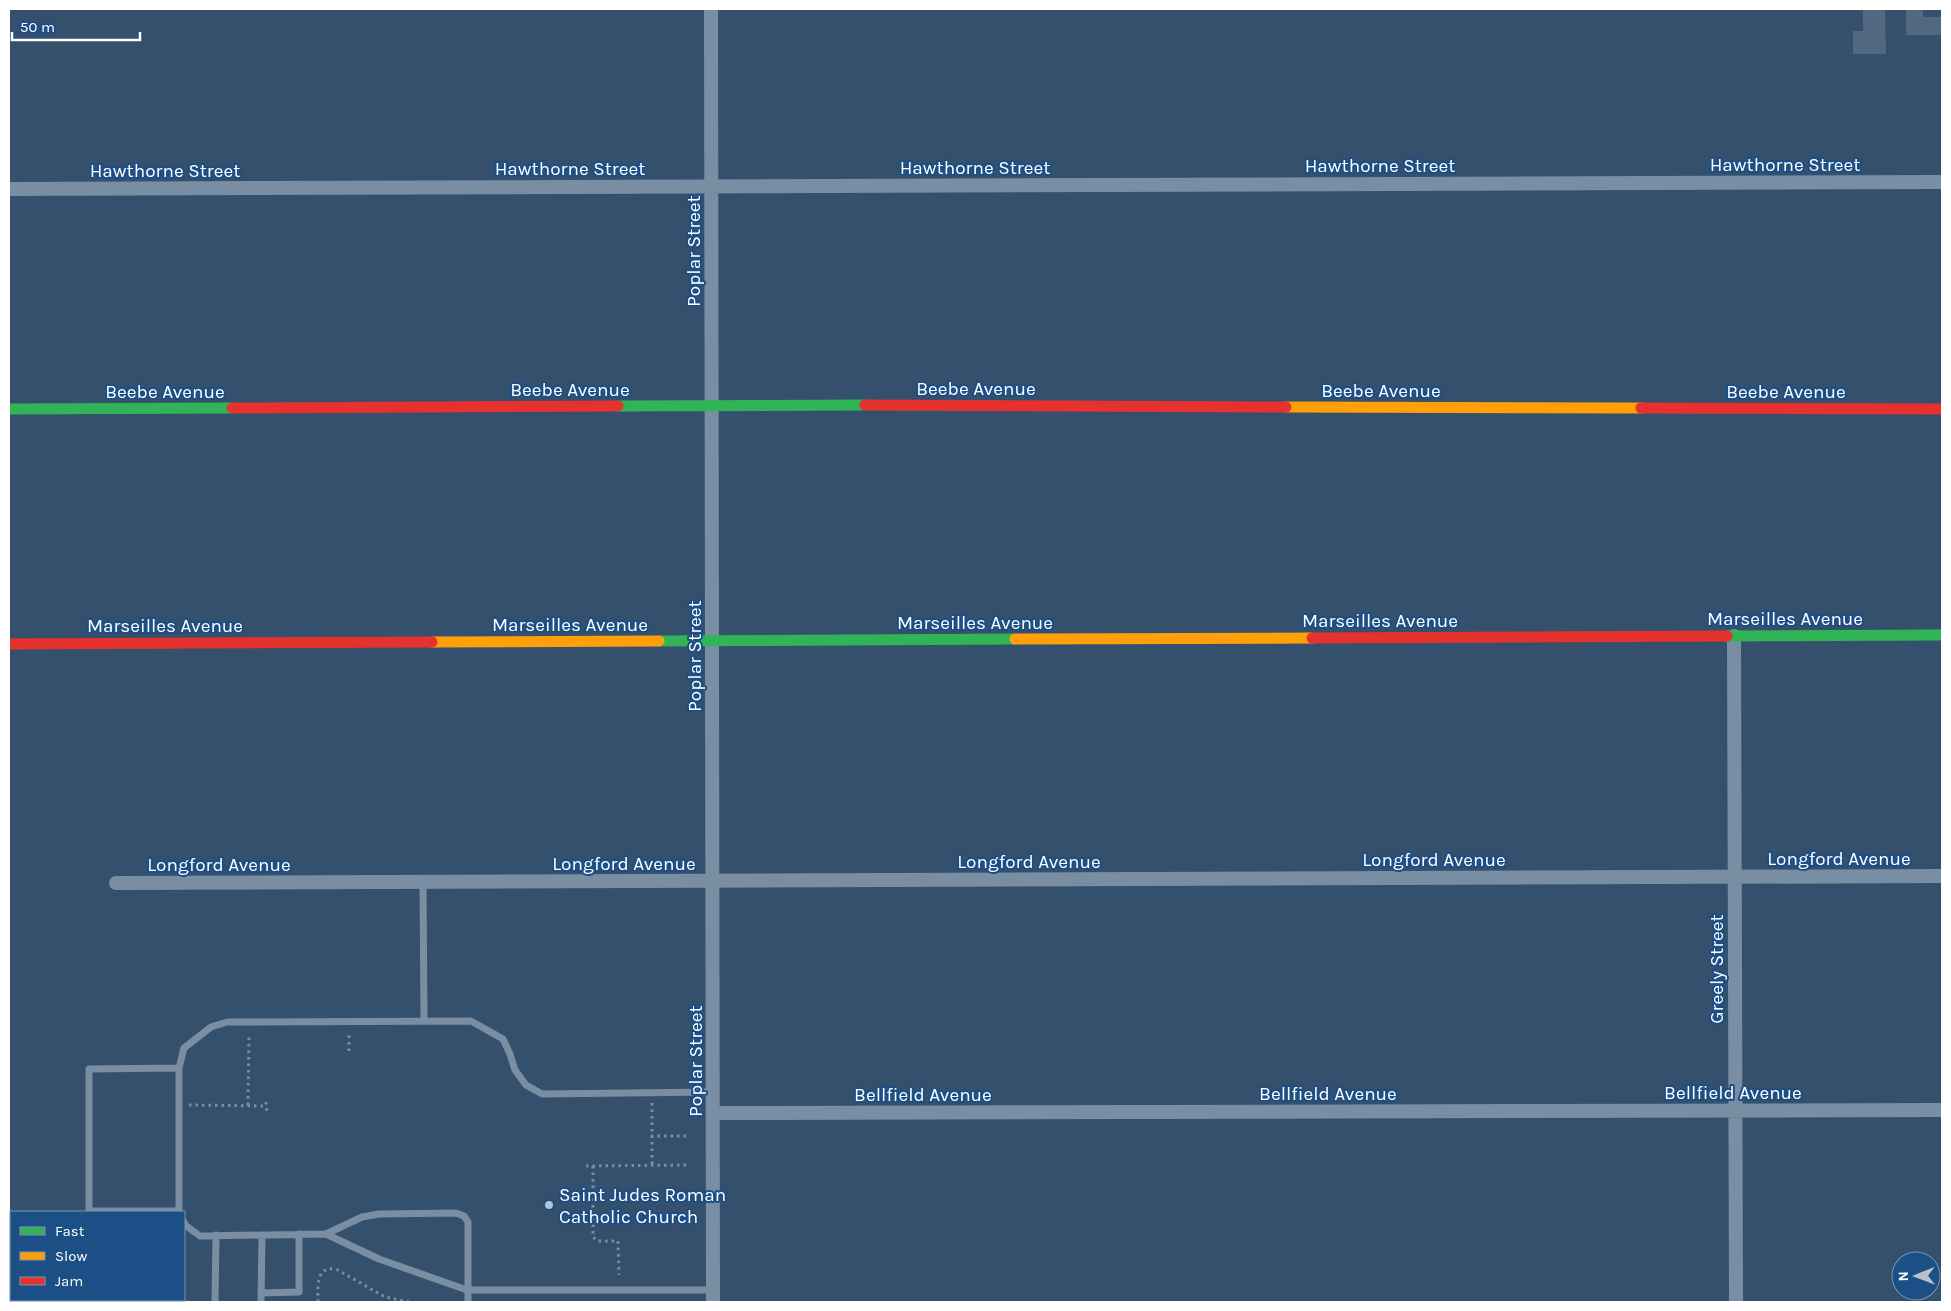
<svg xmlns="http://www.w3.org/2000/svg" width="1951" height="1311" viewBox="0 0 1951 1311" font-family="Karla,sans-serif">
  <rect width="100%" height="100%" fill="#34506d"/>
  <path fill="#526880" d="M1863 9H1885L1886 54H1853V31H1863Z
    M1906 9H1923V17H1942V35H1906Z"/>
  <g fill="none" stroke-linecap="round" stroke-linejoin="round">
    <path stroke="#7a8ea3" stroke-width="3" stroke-dasharray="2.5 4" stroke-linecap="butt" d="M349 1051V1032
      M266 1102 267 1114
      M652 1103V1165
      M189 1105 266 1106
      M248 1105 249 1034
      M651 1136H690
      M586 1166 690 1165
      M593 1166V1237L598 1241H618L619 1275
      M318 1302C318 1287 315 1266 336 1269L385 1297 409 1302"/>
    <path stroke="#7a8ea3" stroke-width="7" d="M423 882 424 1020
      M179 1068 89 1069V1211H179
      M179 1212V1068L184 1048 211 1027 227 1022 471 1021 503 1039 510 1054 515 1070 526 1085 542 1094 713 1092
      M184 1222 185 1225 200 1236 326 1234 379 1259 467 1290H713
      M326 1234 362 1217 379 1214 456 1213 464 1216 468 1222V1302
      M261 1293 299 1292V1234
      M215 1302 216 1235
      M261 1302 262 1235"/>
    <path stroke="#7a8ea3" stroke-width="14" d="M711 9 713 1302
      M9 189 1942 182
      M1734 636 1736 1302
      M116 883 1942 876
      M713 1113 1942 1110"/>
    <path stroke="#30b455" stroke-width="11" d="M618 406 865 405
      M9 409 232 408
      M1727 636 1942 635
      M659 641 1015 639"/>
    <path stroke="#ff9f0a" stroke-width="11" d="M1286 407 1641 408
      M1015 639 1312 638
      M432 642 659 641"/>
    <path stroke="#e5322d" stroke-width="11" d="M865 405 1286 407
      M232 408 618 406
      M1641 408 1942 409
      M1312 638 1727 636
      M9 644 432 642"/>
  </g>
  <circle fill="#b8c2cc" stroke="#1c4f85" stroke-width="2" cx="549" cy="1205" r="5"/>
  <g text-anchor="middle" stroke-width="4" stroke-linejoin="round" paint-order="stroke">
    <g font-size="19" fill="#fff" stroke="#1c4f85">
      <text x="1785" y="171">Hawthorne Street</text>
      <text x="1380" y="172">Hawthorne Street</text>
      <text x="975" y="174">Hawthorne Street</text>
      <text x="570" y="175">Hawthorne Street</text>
      <text x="165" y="177">Hawthorne Street</text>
      <text transform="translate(693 251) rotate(-90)" y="7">Poplar Street</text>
      <text x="976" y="395">Beebe Avenue</text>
      <text x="570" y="396">Beebe Avenue</text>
      <text x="1381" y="397">Beebe Avenue</text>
      <text x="165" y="398">Beebe Avenue</text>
      <text x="1786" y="398">Beebe Avenue</text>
      <text x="1785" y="625">Marseilles Avenue</text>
      <text x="1380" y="627">Marseilles Avenue</text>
      <text x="975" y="629">Marseilles Avenue</text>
      <text x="570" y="631">Marseilles Avenue</text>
      <text x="165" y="632">Marseilles Avenue</text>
      <text transform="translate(694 656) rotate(-90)" y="7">Poplar Street</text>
      <text x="1839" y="865">Longford Avenue</text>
      <text x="1434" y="866">Longford Avenue</text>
      <text x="1029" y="868">Longford Avenue</text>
      <text x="624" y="870">Longford Avenue</text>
      <text x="219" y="871">Longford Avenue</text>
      <text transform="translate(1716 969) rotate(-90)" y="7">Greely Street</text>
      <text transform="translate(695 1061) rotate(-90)" y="7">Poplar Street</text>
      <text x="1733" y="1099">Bellfield Avenue</text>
      <text x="1328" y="1100">Bellfield Avenue</text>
      <text x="923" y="1101">Bellfield Avenue</text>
    </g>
    <g font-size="19" fill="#fff" stroke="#1c4f85" text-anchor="start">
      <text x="559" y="1201">Saint Judes Roman<tspan x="559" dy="22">Catholic Church</tspan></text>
    </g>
  </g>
  <rect width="1951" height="1311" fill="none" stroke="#ffffff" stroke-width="20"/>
  <rect x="10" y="1211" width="175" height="90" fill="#1c4f85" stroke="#7795b6"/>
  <rect x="20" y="1227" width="25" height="8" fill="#30b455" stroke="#7795b6"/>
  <text x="55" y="1236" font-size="15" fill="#ffffff">Fast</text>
  <rect x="20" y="1252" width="25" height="8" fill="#ff9f0a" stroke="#7795b6"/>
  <text x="55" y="1261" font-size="15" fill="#ffffff">Slow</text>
  <rect x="20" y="1277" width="25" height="8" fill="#e5322d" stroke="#7795b6"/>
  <text x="55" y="1286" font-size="15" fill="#ffffff">Jam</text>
  <g transform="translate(1916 1276) rotate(269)"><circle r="24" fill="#1c4f85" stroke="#7795b6"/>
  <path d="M0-4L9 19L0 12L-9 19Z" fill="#b8c2cc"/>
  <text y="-8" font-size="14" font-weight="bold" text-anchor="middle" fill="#ffffff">N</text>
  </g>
  <path d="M12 32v8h128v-8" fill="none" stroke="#ffffff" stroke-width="2.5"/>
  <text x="20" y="32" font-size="15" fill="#ffffff" stroke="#1c4f85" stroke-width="4" paint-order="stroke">50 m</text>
</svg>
